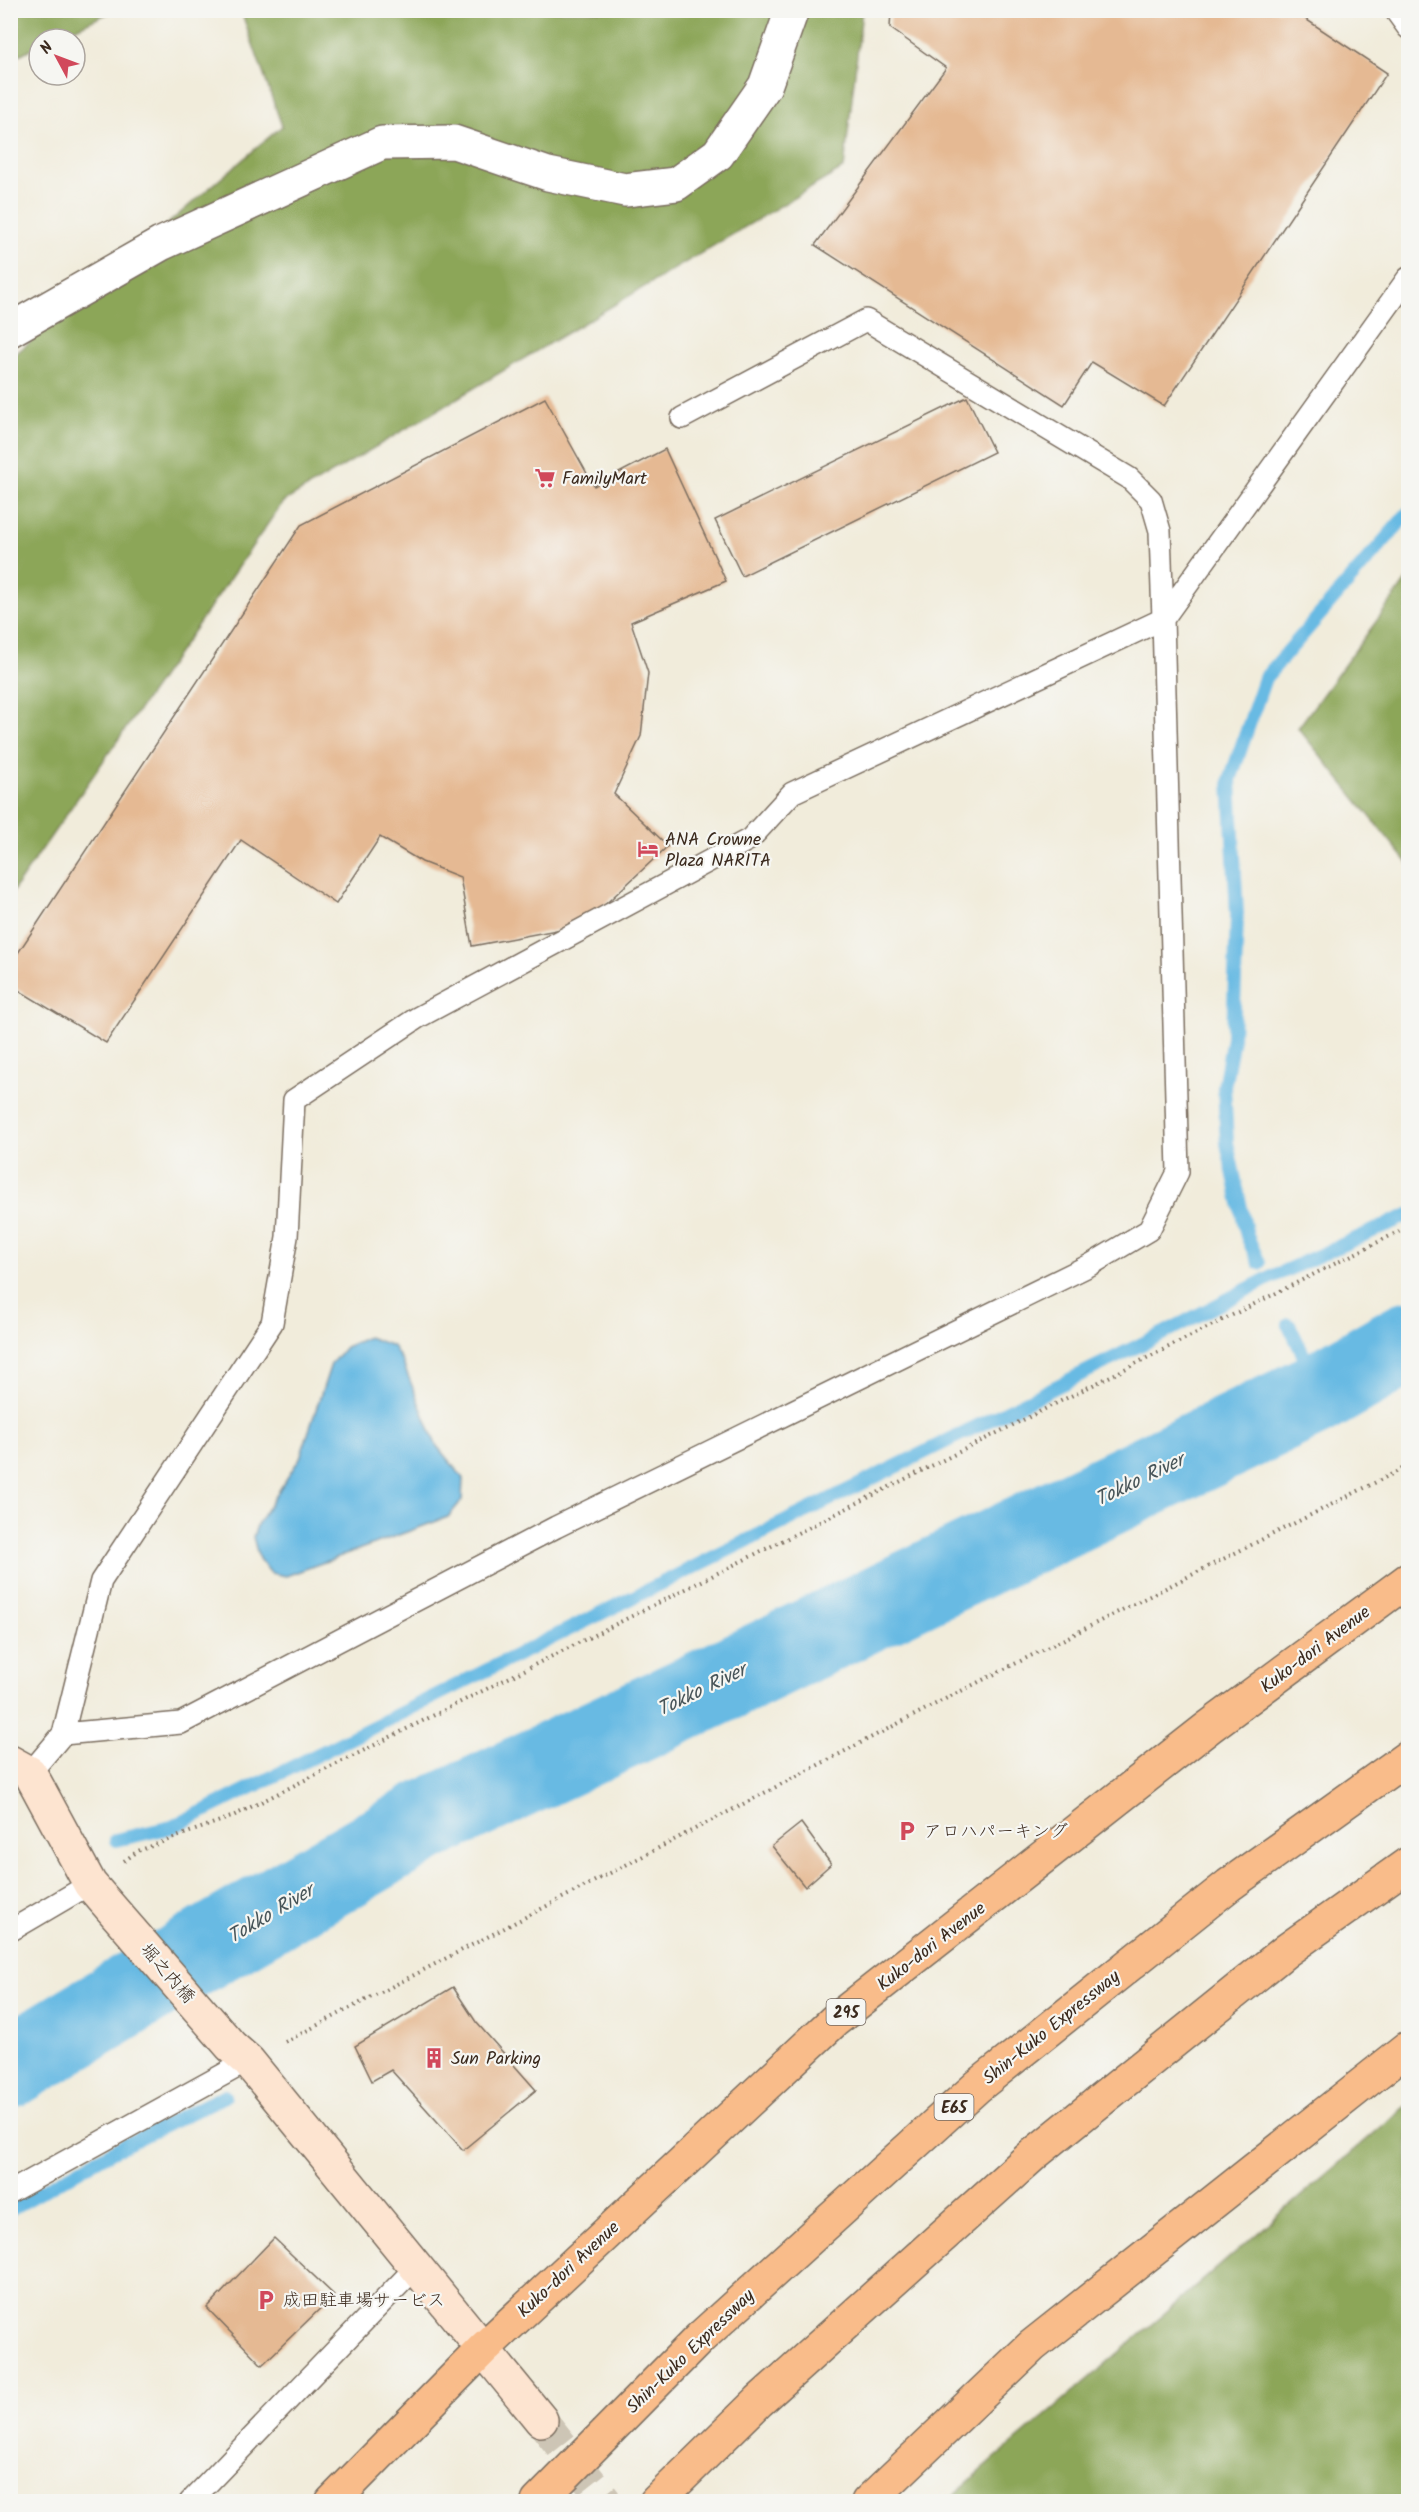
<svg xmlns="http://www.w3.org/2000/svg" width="1419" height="2512" viewBox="0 0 1419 2512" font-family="Kalam,'Klee One',sans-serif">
  <rect width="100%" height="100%" fill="#f6f6f2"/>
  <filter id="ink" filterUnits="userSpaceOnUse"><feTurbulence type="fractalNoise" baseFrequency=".0167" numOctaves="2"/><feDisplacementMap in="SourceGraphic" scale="12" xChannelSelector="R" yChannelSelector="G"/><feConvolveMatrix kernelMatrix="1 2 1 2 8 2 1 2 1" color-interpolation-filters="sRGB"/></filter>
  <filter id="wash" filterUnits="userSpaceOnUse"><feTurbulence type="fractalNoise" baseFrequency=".008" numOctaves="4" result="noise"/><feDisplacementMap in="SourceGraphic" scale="24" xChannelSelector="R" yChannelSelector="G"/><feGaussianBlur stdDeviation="1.35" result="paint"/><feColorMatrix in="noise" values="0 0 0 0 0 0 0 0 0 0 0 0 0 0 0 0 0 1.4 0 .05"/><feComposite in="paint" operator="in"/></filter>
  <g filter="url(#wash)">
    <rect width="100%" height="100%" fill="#f1ecdb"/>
    <path fill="#8ca658" stroke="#64683b" stroke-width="1.5" d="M10 11 11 10 113 11 52 39H39V45L11 59Z
      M241 11H862L844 168 283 502 11 894V358L282 126Z
      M1408 578V863L1298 728Z
      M1408 2104V2501H946Z"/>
    <path fill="#68bae3" stroke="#527280" stroke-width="1.5" d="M368 1337 393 1346 402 1361 436 1445 463 1478 462 1500 448 1517 286 1576 271 1573 259 1559 253 1537 258 1523 300 1458 331 1364 345 1347Z"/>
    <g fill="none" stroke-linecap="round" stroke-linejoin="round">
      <path stroke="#68bae3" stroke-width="14" d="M1259 1263 1247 1236 1227 1143 1224 1087 1233 1038 1237 915 1230 780 1265 678 1408 513
        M1289 1325 1321 1392
        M116 1840 172 1827 1164 1333 1267 1279 1408 1215
        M10 2209 113 2151 224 2096"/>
      <path stroke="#68bae3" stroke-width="82" d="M10 2067 210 1946 424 1822 709 1688 1321 1392 1408 1342"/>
    </g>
    <g id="blocks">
      <path fill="#e5b993" d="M891 10H1292L1387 73 1164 406 1092 362 1064 405 815 245 946 68 890 28Z
        M967 397 994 452 742 576 715 520Z
        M545 398 594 486 665 449 726 581 631 622 648 673 641 736 614 794 668 846 583 925 472 946 460 877 422 862 380 837 336 904 241 840 106 1043 10 985V965L301 525Z
        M801 1823 831 1864 805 1887 772 1846Z
        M453 1987 476 2022 536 2090 463 2150 391 2070 372 2081 355 2046Z
        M274 2238 334 2295 262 2365 207 2308Z"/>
    </g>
  </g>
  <g filter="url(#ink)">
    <use href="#blocks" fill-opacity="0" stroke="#7b6e60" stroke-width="1.5"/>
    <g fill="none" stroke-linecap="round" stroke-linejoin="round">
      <path stroke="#cdc5b5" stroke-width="33" stroke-dasharray="33 16" stroke-linecap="butt" d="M541 2420 606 2502"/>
      <g stroke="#7b6e60" stroke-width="24">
        <path id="lane" d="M1395 10 1408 28
          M682 418 866 320 1129 478 1151 500 1160 531 1163 619
          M1163 619 1408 278
          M30 1773 63 1734 101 1581 272 1323 287 1237 294 1100 417 1018 750 839 792 793 1163 619 1178 1172 1149 1230 1090 1265 556 1527 181 1723 63 1734
          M10 1931 90 1884
          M10 2192 248 2061
          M190 2502 415 2268"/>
      </g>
      <g stroke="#7b6e60" stroke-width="36">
        <path id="street" d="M10 330 161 244 382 143 454 142 548 174 625 190 676 184 718 154 765 86 792 10"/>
      </g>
      <g stroke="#7b6e60" stroke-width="36">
        <path id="secondary" d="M10 1762 30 1773 90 1884 231 2046 248 2061 541 2420"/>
      </g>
      <g stroke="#7b6e60" stroke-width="36">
        <path id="highway" d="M332 2502 483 2349 834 2021 1209 1727 1408 1580
          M538 2502 700 2338 978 2086 1229 1885 1408 1757
          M656 2502 759 2401 1034 2154 1287 1950 1408 1864
          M868 2502 1032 2346 1408 2048"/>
      </g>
      <path stroke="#7b6e60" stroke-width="4" stroke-dasharray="1.5 4.5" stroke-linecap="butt" d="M124 1861 138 1851 231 1817 1408 1227
        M285 2042 953 1695 1408 1466"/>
      <use href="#lane" stroke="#fff" stroke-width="21"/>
      <use href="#street" stroke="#fff" stroke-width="33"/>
      <use href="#secondary" stroke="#fde4d0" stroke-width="33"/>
      <use href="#highway" stroke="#f9bc8a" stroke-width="33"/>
    </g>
  </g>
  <defs>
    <g id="supermarket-bare" transform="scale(1.62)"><path d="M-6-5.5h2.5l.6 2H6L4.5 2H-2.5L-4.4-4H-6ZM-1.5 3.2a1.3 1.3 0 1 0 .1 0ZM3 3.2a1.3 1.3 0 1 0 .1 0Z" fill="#d1495b" stroke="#f6f6f2" stroke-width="2.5" paint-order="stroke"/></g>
    <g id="hotel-bare" transform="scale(1.62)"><path d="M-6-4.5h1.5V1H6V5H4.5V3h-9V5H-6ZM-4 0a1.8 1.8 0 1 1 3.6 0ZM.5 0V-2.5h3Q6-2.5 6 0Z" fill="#d1495b" stroke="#f6f6f2" stroke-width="2.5" paint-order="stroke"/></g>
    <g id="parking-bare" transform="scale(1.62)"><path d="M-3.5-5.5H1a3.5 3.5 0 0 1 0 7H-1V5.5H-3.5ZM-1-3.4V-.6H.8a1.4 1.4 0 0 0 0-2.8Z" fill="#d1495b" stroke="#f6f6f2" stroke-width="2.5" paint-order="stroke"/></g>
    <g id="building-bare" transform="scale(1.62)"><path d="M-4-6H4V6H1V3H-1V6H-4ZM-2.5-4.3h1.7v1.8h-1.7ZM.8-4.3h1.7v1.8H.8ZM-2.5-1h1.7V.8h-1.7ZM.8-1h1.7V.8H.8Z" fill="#d1495b" stroke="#f6f6f2" stroke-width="2.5" paint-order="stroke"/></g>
  </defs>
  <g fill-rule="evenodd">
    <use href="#supermarket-bare" x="545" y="478"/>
    <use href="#hotel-bare" x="648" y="849"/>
    <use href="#parking-bare" x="907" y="1831"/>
    <use href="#building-bare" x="434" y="2058"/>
    <use href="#parking-bare" x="266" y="2300"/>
  </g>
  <g text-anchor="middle" stroke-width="4.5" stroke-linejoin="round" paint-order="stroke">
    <g fill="#f6f6f2" stroke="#73675e" stroke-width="1.5">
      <rect x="826.5" y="1999" width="39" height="26" rx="4.5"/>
      <rect x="934.5" y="2094" width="39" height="26" rx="4.5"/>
    </g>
    <g font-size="16" font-weight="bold" fill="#3b2a1e">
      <text x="846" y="2018">295</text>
      <text x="954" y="2113">E65</text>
    </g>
    <g font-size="18" fill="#3b2a1e" stroke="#f6f6f2" text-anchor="start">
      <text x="562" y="484">FamilyMart</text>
      <text x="665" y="845">ANA Crowne<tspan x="665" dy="21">Plaza NARITA</tspan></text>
      <text x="924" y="1837">アロハパーキング</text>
      <text x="451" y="2064">Sun Parking</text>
      <text x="283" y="2306">成田駐車場サービス</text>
    </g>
    <g font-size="18" fill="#3b2a1e" stroke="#f6f6f2">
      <text transform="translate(1315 1649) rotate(-37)" y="6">Kuko-dori Avenue</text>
      <text transform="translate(931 1946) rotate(-38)" y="6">Kuko-dori Avenue</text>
      <text transform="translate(168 1973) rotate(49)" y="6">堀之内橋</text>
      <text transform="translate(1051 2027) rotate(-39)" y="6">Shin-Kuko Expressway</text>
      <text transform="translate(568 2269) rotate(-43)" y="6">Kuko-dori Avenue</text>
      <text transform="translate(690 2351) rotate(-44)" y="6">Shin-Kuko Expressway</text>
    </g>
    <g font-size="20" font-style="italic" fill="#485559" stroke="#f6f6f2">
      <text transform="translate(1139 1479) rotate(-26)" y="7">Tokko River</text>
      <text transform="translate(701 1689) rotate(-26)" y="7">Tokko River</text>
      <text transform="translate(270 1913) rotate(-31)" y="7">Tokko River</text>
    </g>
  </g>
  <rect width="1419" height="2512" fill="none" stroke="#f6f6f2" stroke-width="36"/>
  <g transform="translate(57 57) rotate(311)"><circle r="28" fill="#f6f6f2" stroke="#aba49d" stroke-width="1.5"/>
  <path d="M0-4.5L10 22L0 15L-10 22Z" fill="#d1495b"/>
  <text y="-9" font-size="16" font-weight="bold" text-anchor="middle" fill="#3b2a1e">N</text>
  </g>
</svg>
